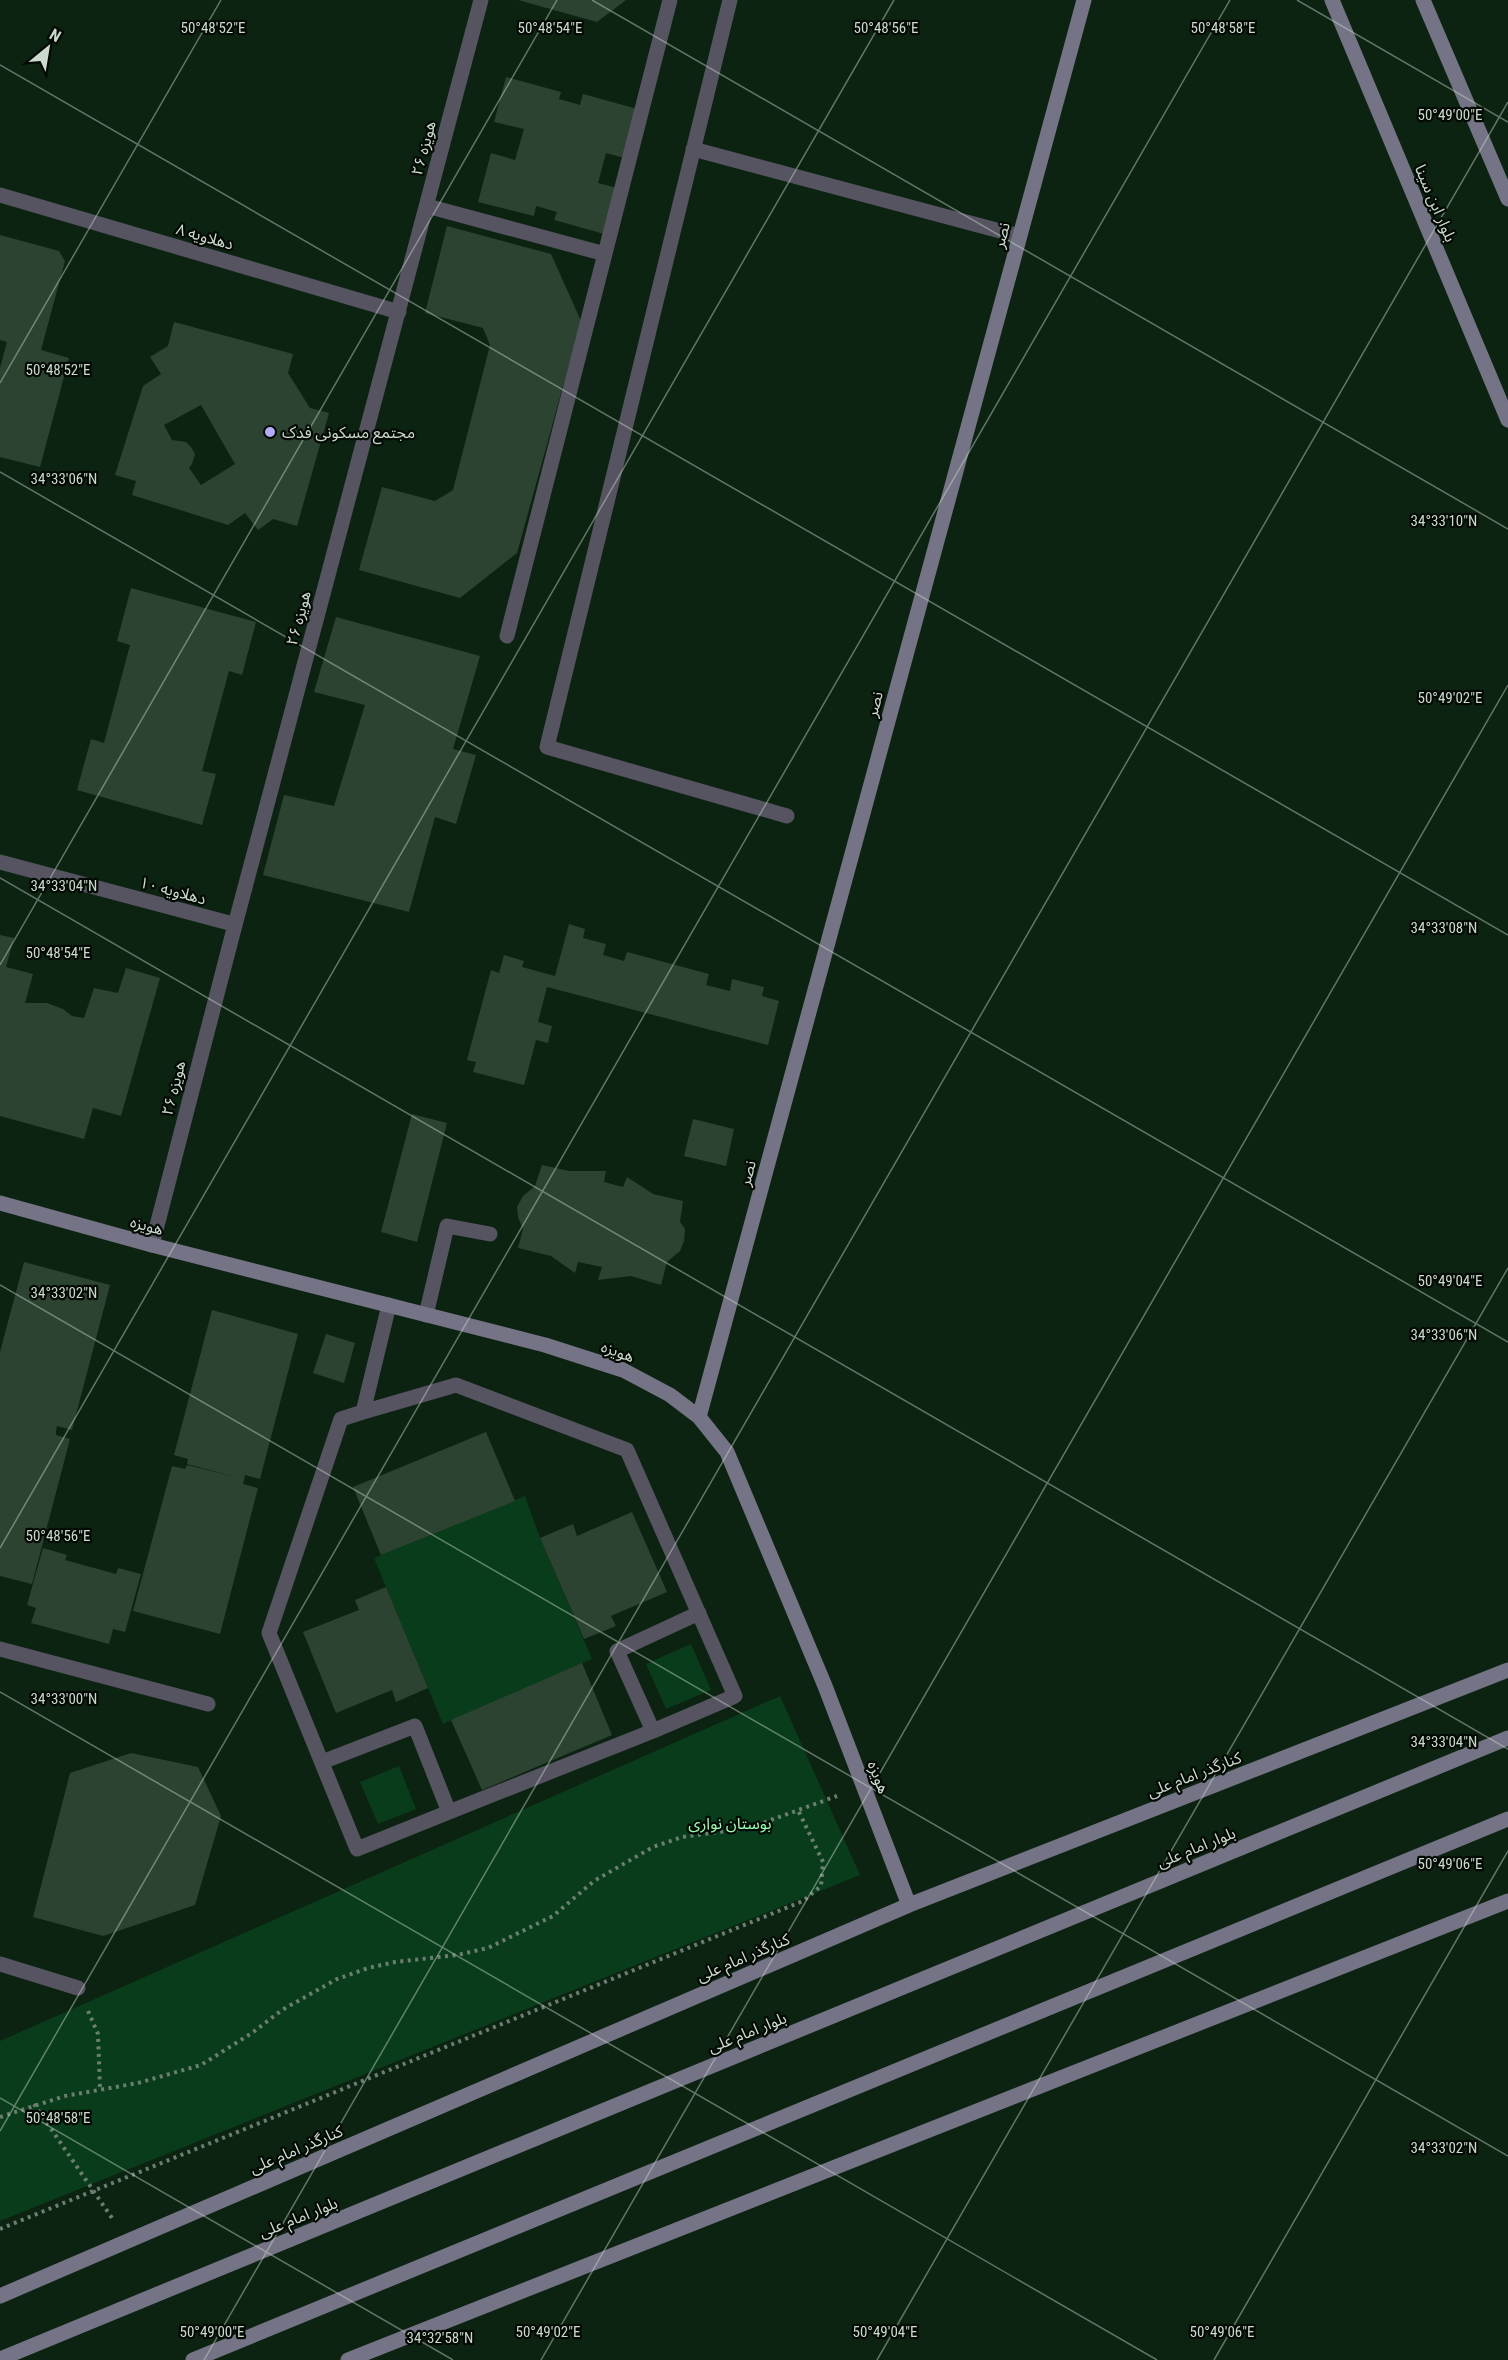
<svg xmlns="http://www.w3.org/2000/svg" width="1508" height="2360" viewBox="0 0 1508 2360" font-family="'Roboto Condensed','Noto Sans Arabic',sans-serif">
  <rect width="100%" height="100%" fill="#0d2312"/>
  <path fill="#083c1a" d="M525 1496 540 1538 592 1659 443 1724 374 1558Z
    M691 1644 711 1690 666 1709 646 1664Z
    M780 1696 860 1875 0 2221V2041Z
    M399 1766 416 1809 378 1824 360 1782Z"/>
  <path fill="#2d4331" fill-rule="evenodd" d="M518 0H626L597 22Z
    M506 77 561 92 559 99 580 105 583 94 641 110 628 159 606 153 598 183 621 189 608 235 554 220 557 212 536 206 534 216 478 202 491 153 515 160 524 129 494 122Z
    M447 226 551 254 581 321 517 553 460 598 359 570 382 487 435 501 453 490 490 345 483 328 425 313Z
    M0 235 59 251 65 261 41 350 69 358 40 467 0 457V368L7 342 0 340Z
    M174 322 293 354 288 373 310 408 329 413 297 526 273 519 258 530 245 513 228 525 132 495 136 481 115 475 143 386 161 374 150 357 168 346ZM201 405 235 464 201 485 189 468 192 464 195 454 191 447 186 442 172 440 164 425Z
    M131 588 256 622 242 675 229 671 216 719 202 771 216 774 202 825 77 790 91 739 104 743 130 645 117 641Z
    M336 617 480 656 453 749 476 755 456 824 435 817 409 912 263 875 284 795 334 806 365 705 314 692Z
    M569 924 585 929 583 938 606 944 603 955 624 961 627 952 709 974 706 985 730 991 732 979 764 987 762 996 779 1001 768 1045 547 987 538 1022 552 1026 548 1043 536 1040 524 1085 473 1072 476 1062 467 1060 491 970 499 973 504 955 524 961 522 967 555 976Z
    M0 935 14 938 6 967 33 974 25 1003H47L63 1009 72 1016 84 1018 94 988 118 993 126 968 160 978 121 1116 93 1108 84 1139 0 1116Z
    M412 1114 447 1123 417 1242 381 1232Z
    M693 1119 734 1129 726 1166 684 1156Z
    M542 1165 569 1171H606L604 1182 623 1187 627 1177 653 1194 683 1201 680 1222 685 1229 684 1241 680 1251 667 1262 661 1285 631 1276 598 1280 602 1267 578 1262 575 1273 551 1256 518 1248 523 1229 518 1217 517 1207 523 1196 535 1186Z
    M24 1262 110 1285 72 1430 57 1426 56 1431V1435L70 1439 32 1584 0 1576V1352Z
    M212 1310 298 1334 260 1479 245 1475 244 1480 243 1484 258 1488 220 1634 133 1611 172 1466 185 1469 187 1465 236 1477 187 1464 188 1459 174 1455Z
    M326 1334 355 1343 344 1383 313 1373Z
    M486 1432 515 1501 381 1555 353 1487Z
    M632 1512 667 1592 611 1616 616 1626 584 1639 540 1538 573 1524 577 1536Z
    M43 1548 67 1555 65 1560 116 1574 118 1568 141 1574 125 1632 113 1629 109 1644 31 1623 36 1608 27 1605Z
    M386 1587 428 1688 396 1702 392 1690 336 1713 303 1632 359 1610 355 1600Z
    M582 1663 612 1735 482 1790 451 1720Z
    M131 1753 198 1767 221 1816 195 1905 103 1936 33 1917 70 1773Z"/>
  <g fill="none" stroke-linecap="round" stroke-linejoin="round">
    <path stroke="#6c7e70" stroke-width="4" stroke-dasharray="3 4.5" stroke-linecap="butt" d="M88 2011 98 2034 100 2089
      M34 2104 112 2218
      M0 2117 65 2096 138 2083 201 2065 252 2033 282 2010 337 1979 368 1968 395 1962 457 1955 488 1948 553 1916 594 1881 653 1847 682 1837 749 1828 837 1796
      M0 2229 803 1901 821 1886 823 1862 798 1810"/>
    <path stroke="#555460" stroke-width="15" d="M426 1315 447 1226 490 1234"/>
    <path stroke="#555460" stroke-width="15" d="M730 0 547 747 787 816
      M693 149 1019 236
      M0 195 399 312
      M427 206 605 254
      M507 636 670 0
      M0 862 233 924
      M152 1245C258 829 372 415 481 0
      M363 1412 456 1385 627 1450 735 1696 653 1731 617 1651 699 1613
      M0 1649 208 1704
      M322 1762 415 1726 449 1812 357 1849 269 1633 341 1419 363 1412 389 1305
      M449 1812 653 1731
      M0 1964 78 1988"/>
    <path stroke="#747486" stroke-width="15" d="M1332 0 1508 420
      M1423 0 1508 199
      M0 1203 152 1245 545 1345 623 1370 670 1395 699 1417 727 1452 825 1686 909 1905
      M699 1417 1084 0
      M0 2296 909 1905 1508 1670
      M0 2359 1508 1738
      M193 2360 1508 1819
      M348 2360 1508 1901"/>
  </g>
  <path fill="none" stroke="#ccd9ce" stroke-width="1.5" stroke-opacity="0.45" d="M592 0 1508 529M1297 0 1508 122M0 65 1508 935M0 383 221 0M0 472 1508 1342M0 878 1508 1749M0 965 557 0M0 1285 1508 2156M0 1548 894 0M0 1692 1157 2360M0 2098 453 2360M0 2131 1230 0M204 2360 1508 102M541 2360 1508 685M877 2360 1508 1268M1214 2360 1508 1851"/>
  <circle fill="#b2adfa" stroke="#030a04" stroke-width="2" cx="270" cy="432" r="6"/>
  <g text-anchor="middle" stroke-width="4.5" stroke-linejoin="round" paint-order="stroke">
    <g font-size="16" fill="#ccd9ce" stroke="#030a04">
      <text transform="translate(423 148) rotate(-75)" y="6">هویزه ۲۶</text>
      <text transform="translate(1436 203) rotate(67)" y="6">بلوار ابن سینا</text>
      <text transform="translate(1001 235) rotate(-75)" y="6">نصر</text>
      <text transform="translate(205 236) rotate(16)" y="6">دهلاویه ۸</text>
      <text transform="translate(298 618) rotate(-75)" y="6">هویزه ۲۶</text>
      <text transform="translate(874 704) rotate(-75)" y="6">نصر</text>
      <text transform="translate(173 890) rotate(15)" y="6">دهلاویه ۱۰</text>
      <text transform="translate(173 1088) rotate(-76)" y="6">هویزه ۲۶</text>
      <text transform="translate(747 1173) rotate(-75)" y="6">نصر</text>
      <text transform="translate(147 1225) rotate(15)" y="6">هویزه</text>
      <text transform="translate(618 1351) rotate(20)" y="6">هویزه</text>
      <text transform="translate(1194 1774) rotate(-21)" y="6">کنارگذر امام علی</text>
      <text transform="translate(879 1777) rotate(69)" y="6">هویزه</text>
      <text transform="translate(1196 1847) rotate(-22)" y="6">بلوار امام علی</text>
      <text transform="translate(743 1957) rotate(-23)" y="6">کنارگذر امام علی</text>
      <text transform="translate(747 2032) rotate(-22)" y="6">بلوار امام علی</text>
      <text transform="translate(296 2149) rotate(-23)" y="6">کنارگذر امام علی</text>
      <text transform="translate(298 2217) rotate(-22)" y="6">بلوار امام علی</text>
    </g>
    <g font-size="16" fill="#ccd9ce" stroke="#030a04" text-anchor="start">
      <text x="282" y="438">مجتمع مسکونی فدک</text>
    </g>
    <g font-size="16" fill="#9dfeb2" stroke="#030a04">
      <text x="730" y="1829">بوستان نواری</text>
    </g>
  </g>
  <g font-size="15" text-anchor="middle" fill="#ccd9ce" stroke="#030a04" stroke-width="4.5" stroke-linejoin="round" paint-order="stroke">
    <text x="550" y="33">50°48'54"E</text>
    <text x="213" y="33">50°48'52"E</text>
    <text x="886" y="33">50°48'56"E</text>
    <text x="1223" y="33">50°48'58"E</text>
    <text x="1450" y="120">50°49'00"E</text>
    <text x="58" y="375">50°48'52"E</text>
    <text x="64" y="484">34°33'06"N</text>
    <text x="1444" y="526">34°33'10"N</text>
    <text x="1450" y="703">50°49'02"E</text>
    <text x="64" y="891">34°33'04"N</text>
    <text x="1444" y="933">34°33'08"N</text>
    <text x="58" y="958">50°48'54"E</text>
    <text x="1450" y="1286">50°49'04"E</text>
    <text x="64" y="1298">34°33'02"N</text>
    <text x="1444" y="1340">34°33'06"N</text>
    <text x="58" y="1541">50°48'56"E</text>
    <text x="64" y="1704">34°33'00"N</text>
    <text x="1444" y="1747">34°33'04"N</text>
    <text x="1450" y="1869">50°49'06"E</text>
    <text x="58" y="2123">50°48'58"E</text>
    <text x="1444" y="2153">34°33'02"N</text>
    <text x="212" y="2337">50°49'00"E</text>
    <text x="548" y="2337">50°49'02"E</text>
    <text x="885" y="2337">50°49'04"E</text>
    <text x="1222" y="2337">50°49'06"E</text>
    <text x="440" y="2343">34°32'58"N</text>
  </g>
  <g transform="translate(48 48) rotate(30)" stroke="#030a04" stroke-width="4.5" paint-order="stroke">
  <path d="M0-4.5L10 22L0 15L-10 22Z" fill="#ccd9ce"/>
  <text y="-9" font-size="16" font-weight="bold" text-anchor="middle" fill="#ccd9ce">N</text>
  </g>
</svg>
